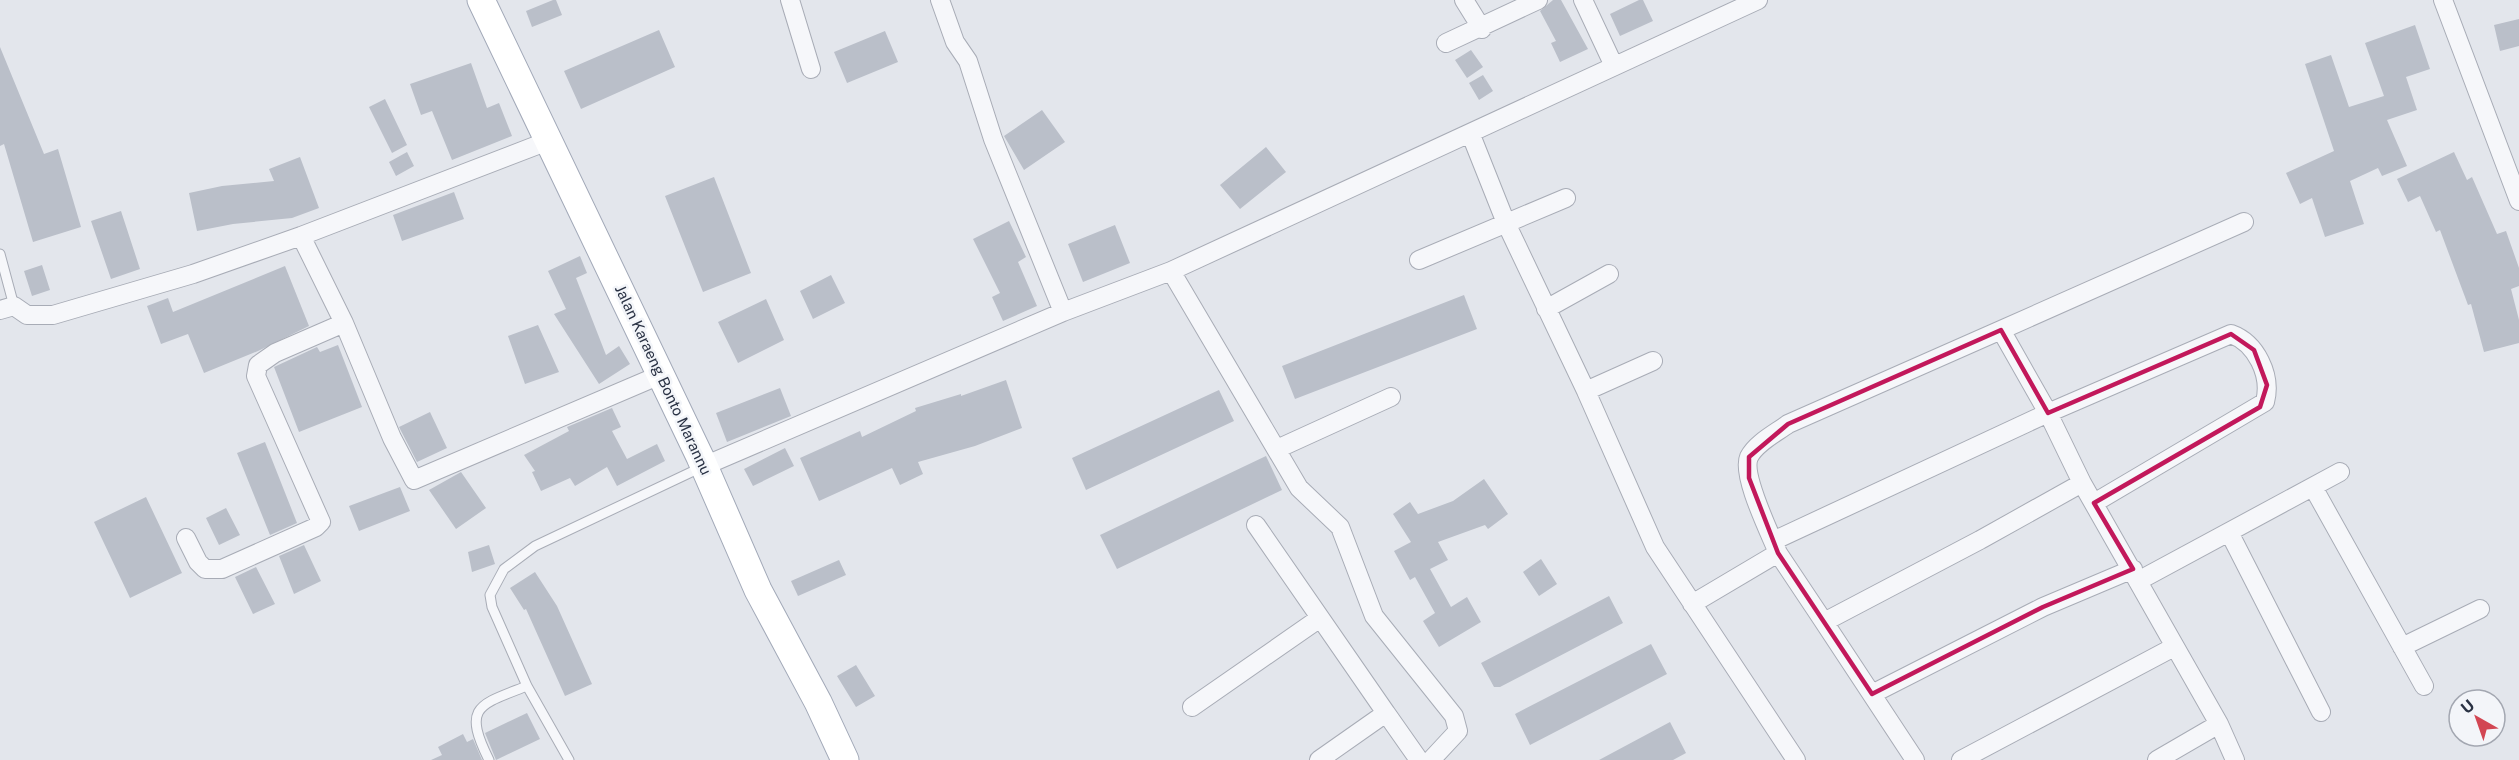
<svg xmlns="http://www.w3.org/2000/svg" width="2519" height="760" viewBox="0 0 2519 760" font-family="'Public Sans',sans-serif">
  <rect width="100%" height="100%" fill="#e3e6ec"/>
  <path fill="#babfc9" d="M553 0H556L562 15 532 27 526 11Z
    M1553 0H1561L1588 49 1560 62 1551 43 1556 41 1540 11Z
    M1639 0H1643L1653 21 1620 36 1610 14Z
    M2519 19V46L2500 51 2494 25Z
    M2415 25 2430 69 2406 77 2417 110 2387 120 2407 166 2382 176 2378 168 2350 181 2364 224 2325 237 2312 198 2300 204 2286 173 2334 151 2305 64 2331 55 2349 107 2384 96 2365 43Z
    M659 30 675 67 581 109 564 71Z
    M885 31 898 62 847 83 834 52Z
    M0 47 44 154 58 149 81 227 33 242 4 144 0 146Z
    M1471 50 1483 67 1467 78 1455 60Z
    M471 63 487 108 499 103 512 136 452 160 432 111 421 115 410 84Z
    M1483 75 1493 91 1479 100 1469 83Z
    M385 99 407 145 392 153 369 107Z
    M1042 110 1065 142 1024 170 1004 136Z
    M1266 147 1286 172 1240 209 1220 185Z
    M407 152 414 166 396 176 389 162Z
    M2454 152 2467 180 2472 177 2497 234 2506 231 2519 268V286L2511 289 2519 320V343L2484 352 2471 304 2468 305 2440 230 2436 232 2420 196 2408 202 2397 179Z
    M300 157 319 208 292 218 233 224 197 231 189 193 222 186 274 181 269 169Z
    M714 177 751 273 703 292 665 196Z
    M454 192 464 219 402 241 393 215Z
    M121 211 140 269 111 279 91 221Z
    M1009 221 1026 257 1018 262 1037 306 1003 321 992 297 1000 293 973 239Z
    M1115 225 1130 263 1083 282 1068 244Z
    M580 256 587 273 576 278 606 355 619 346 630 364 599 384 554 314 566 309 548 271Z
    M42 265 50 290 32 296 24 271Z
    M285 266 309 326 258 351 204 373 188 334 161 344 147 306 168 298 173 312Z
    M831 275 845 303 813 319 800 291Z
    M1464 295 1477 329 1295 399 1282 366Z
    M766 299 784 340 738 363 718 322Z
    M538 325 559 372 525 384 508 336Z
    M338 345 362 407 299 432 274 367 317 347 320 352Z
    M1006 380 1022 428 975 446 918 462 923 474 900 485 892 468 819 501 800 458 860 431 862 437 916 411 915 408 961 394V396Z
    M780 388 791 416 727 442 716 413Z
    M1219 390 1234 421 1086 490 1072 458Z
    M612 408 621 427 612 431 627 459 657 444 665 461 617 486 607 467 575 486 570 478 541 491 532 472 535 471 524 455 569 431 567 427Z
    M430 412 447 448 417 462 399 427Z
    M265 442 297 523 270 535 237 453Z
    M785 448 794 466 753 486 744 469Z
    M1266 456 1282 490 1117 569 1100 535Z
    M461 472 486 508 456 529 429 490Z
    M1484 479 1508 514 1488 529 1485 525 1438 542 1448 560 1430 569 1451 607 1467 597 1481 622 1439 647 1423 621 1435 613 1415 577 1410 580 1394 551 1411 542 1393 514 1410 502 1418 514 1453 501Z
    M400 487 410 511 359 531 349 506Z
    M146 497 182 573 130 598 94 522Z
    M226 508 240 535 219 545 206 518Z
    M304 545 321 581 294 594 279 556Z
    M489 545 495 564 472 572 468 552Z
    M1541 559 1557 584 1539 596 1523 572Z
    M839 560 846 575 798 596 791 581Z
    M256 567 275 604 253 614 235 577Z
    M535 572 557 606 592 684 565 696 526 609 524 610 510 588Z
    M1609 596 1623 623 1500 687H1494L1481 663Z
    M1651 644 1667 674 1530 745 1515 714Z
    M856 665 875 696 856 707 837 676Z
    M527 713 540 739 496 760 485 733Z
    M1670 722 1686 753 1673 760H1599Z
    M463 734 467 742 473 739 482 760H431L442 755 438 747Z"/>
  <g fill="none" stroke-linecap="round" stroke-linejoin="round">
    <g stroke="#a8acb6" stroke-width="11">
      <path id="lane" d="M0 254 14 306
        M489 760C462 706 479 705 527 686
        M569 760 527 686 492 607 490 595 504 569 535 546 702 467"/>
    </g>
    <g stroke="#a8acb6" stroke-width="20">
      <path id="street" d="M790 0 811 69
        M940 0 955 42 968 61 993 139 1063 312
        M1464 0 1482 29
        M1583 0 1614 66
        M2443 0 2519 201
        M1446 43 1538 0
        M1471 135 1506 223 1586 391 1655 547 1796 760
        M1419 260 1566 198
        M1171 271 1299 488 1340 527 1374 616 1454 716 1458 731 1431 760
        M1546 309 1609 274
        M0 310 14 306 27 315H53L193 274 301 236 548 141
        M344 323 392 438 414 480 660 375
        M1586 391 1653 361
        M1277 449 1391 397
        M704 466 1063 312 1171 271 1758 0
        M2082 483 2048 413 2001 330 2244 222
        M2313 487 2424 686
        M1256 525 1386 713
        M2230 534 2321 712
        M186 538 198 562 205 569H222L316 527 321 522 256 376 258 365 275 353 344 323 301 236
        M1773 541 2048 413 2231 334C2256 343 2272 375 2265 402L2094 503
        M1778 553 1824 622 1980 540 2082 483 2219 724
        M2138 581 2340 472
        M1692 604 1778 553C1770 533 1741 475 1749 457 1756 443 1776 433 1788 424L2001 330
        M1824 622 1915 760
        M2402 647 2480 609
        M1872 694 2043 607 2133 569
        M1192 707 1320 618
        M1319 760 1386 713 1419 760
        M1961 760 2174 647
        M2157 760 2219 724 2235 760"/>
    </g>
    <g stroke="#a2a9b8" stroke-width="29">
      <path id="primary" d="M481 0 700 457 758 590 818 702 845 760"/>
    </g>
    <use href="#lane" stroke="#f6f7fa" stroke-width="9"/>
    <use href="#street" stroke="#f6f7fa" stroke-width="18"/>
    <use href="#primary" stroke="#fff" stroke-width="27"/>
  </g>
  <path fill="none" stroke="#c2185b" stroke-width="4.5" stroke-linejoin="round" d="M2001 330 2048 413 2231 334 2254 350 2267 385 2260 407 2094 503 2133 569 2043 607 1872 694 1778 553 1749 478V457L1788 424Z"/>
  <g text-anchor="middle" stroke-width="5" stroke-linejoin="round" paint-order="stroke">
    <g font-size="15" fill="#2a3244" stroke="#f3f5f9">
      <text transform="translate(663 380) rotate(65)" y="5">Jalan Karaeng Bonto Marannu</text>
    </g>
  </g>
  <g transform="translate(2477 718) rotate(320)"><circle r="28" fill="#f3f5f9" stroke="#a3a7b1" stroke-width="1.5"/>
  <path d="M0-4.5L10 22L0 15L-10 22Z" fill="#d24653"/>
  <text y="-9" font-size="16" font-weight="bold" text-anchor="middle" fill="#2a3244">U</text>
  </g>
</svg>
